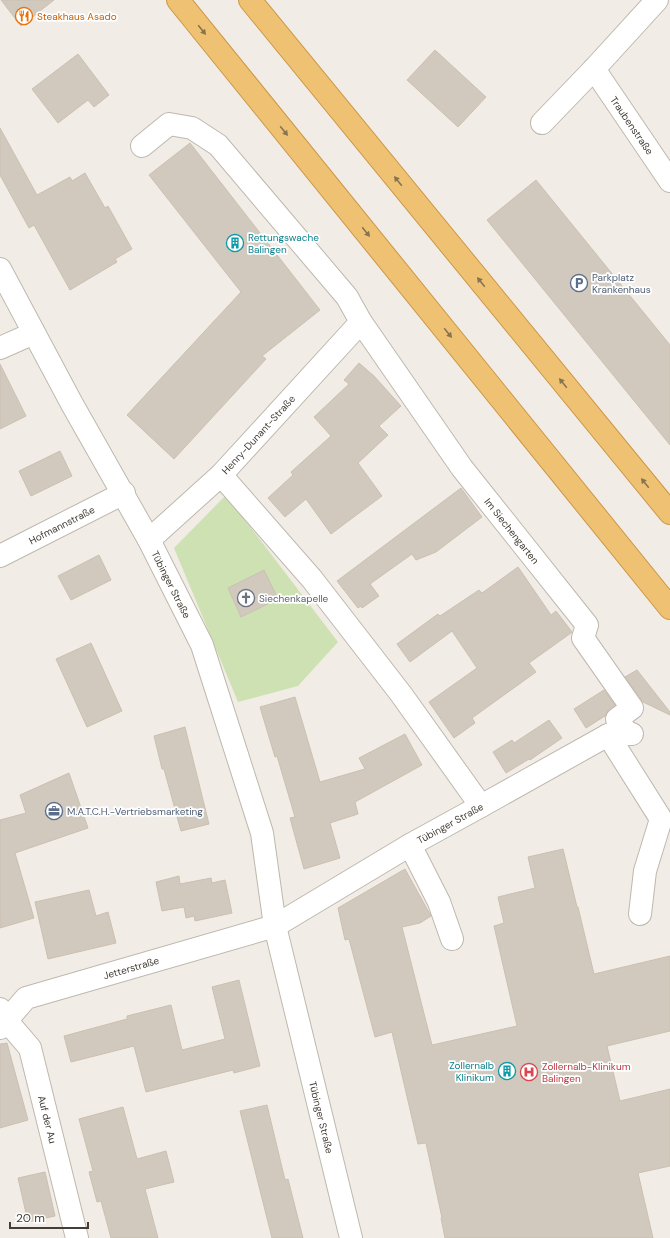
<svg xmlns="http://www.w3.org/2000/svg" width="670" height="1238" viewBox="0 0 670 1238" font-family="'DM Sans',sans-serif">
  <rect width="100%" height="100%" fill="#f1ede6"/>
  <path fill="#cee1b3" d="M226 495 338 642 298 686 238 702 174 548Z"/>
  <path fill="#d1c9bd" stroke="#cbc0b1" d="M1 0H54L21 26Z
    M435 50 486 97 458 127 407 80Z
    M78 54 109 95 94 107 88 100 58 123 32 89Z
    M0 128 37 195 70 177 72 181 85 173 105 208 108 206 132 249 115 259 117 262 70 290 34 225 29 228 0 175Z
    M190 143 320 310 262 356 266 359 174 459 127 415 241 292 149 175Z
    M536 180 670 345V445L487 220Z
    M359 363 374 376 401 406 379 426 388 435 358 463 382 496 331 534 306 499 285 517 268 498 293 475 291 472 331 436 314 417 349 384 344 380Z
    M0 364 26 416 0 429Z
    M60 451 72 476 31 496 19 471Z
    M461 488 482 517 436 552 416 560 412 554 370 584 379 596 362 608 361 606 358 608 337 581Z
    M99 555 111 580 71 600 58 576Z
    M518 567 551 615 556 611 572 632 571 633 529 663 536 672 472 718 475 723 454 738 429 702 477 668 452 631 410 662 397 644 438 614 440 616 479 590 482 593Z
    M264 570 278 599 241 617 228 588Z
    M91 643 122 711 87 727 56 659Z
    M637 670 670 712V715L643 702 625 677Z
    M604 690 615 705 609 709 605 716 586 728 574 709Z
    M295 697 320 782 365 769 359 758 405 734 422 765 355 802 358 814 330 823 340 858 304 869 290 818 295 817 277 756 275 757 260 707Z
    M549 720 562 738 530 760 529 759 506 773 493 752 512 740 514 743Z
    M185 727 209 824 181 831 164 769H162L154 736Z
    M69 773 88 828 15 853 34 918 0 928V820L26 813 20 795Z
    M563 849 577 907H578L594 974 670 956V1031L607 1046 620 1101 670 1089V1166L638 1173 653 1238H445L441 1218H442L426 1143 418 1144 392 1032 375 1037 349 939 345 940 338 908 405 869 431 916 420 923 402 927 432 1045 517 1026 494 926 504 923 498 897 535 888 528 857Z
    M179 876 180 884 211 878 212 883 225 880 232 913 195 921 194 916 186 918 184 907 162 911 156 882Z
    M89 890 96 916 108 912 116 943 48 959 35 902Z
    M239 980 260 1066 234 1073 233 1070 146 1092 134 1046 71 1062 64 1036 127 1019V1016L171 1005 182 1050 225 1039 212 987Z
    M7 1043 28 1120 0 1128V1044Z
    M267 1105 285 1180 288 1179 303 1238H272L240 1111Z
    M123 1107 137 1159 166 1151 174 1182 145 1189 158 1238H111L101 1201 97 1202 89 1172 93 1171 79 1119Z
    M45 1172 55 1216 28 1222 18 1178Z"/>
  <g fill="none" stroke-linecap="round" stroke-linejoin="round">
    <g stroke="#beb8ad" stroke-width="24">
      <g id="minor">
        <path id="s1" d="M594 69 670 181"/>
        <path d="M542 123 594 69 657 0"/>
        <path id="s2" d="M142 146 169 124 192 128 218 145 347 297 361 322 462 468 587 625 583 638 632 708 617 719 628 734"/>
        <path id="s3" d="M0 269 72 404 149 540 202 645 262 833 275 926 351 1238"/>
        <path d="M0 348 34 333"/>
        <path d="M221 475 312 579 401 694 481 806"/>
        <path id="s4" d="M149 540 221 475 361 322"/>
        <path id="s5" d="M0 556 124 493"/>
        <path d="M608 735 661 819 645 871 640 914"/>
        <path d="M410 845 439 902 452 939"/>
        <path id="s6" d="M0 1009 6 1020 30 1048 77 1238"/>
        <path id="s7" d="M0 1028 26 998 275 926 410 845 481 806 608 735 632 734"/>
      </g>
    </g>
    <g stroke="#cd9645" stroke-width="24">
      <path id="highway" d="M178 0 670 608
        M250 0 670 513"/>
    </g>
    <use href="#minor" stroke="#fff" stroke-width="22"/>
    <use href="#highway" stroke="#efc273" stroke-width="22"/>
  </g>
  <defs><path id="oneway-solid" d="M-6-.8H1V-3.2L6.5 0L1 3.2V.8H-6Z"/></defs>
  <g fill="#88734e">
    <use href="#oneway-solid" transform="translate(202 30) rotate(51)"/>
    <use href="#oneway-solid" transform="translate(284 131) rotate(51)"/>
    <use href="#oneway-solid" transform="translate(398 181) rotate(-129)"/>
    <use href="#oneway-solid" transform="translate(366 232) rotate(51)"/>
    <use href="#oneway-solid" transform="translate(481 282) rotate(-129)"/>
    <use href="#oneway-solid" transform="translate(448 333) rotate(51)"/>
    <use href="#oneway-solid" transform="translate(563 383) rotate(-129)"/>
    <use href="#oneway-solid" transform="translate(645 483) rotate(-129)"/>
  </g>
  <defs>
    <g id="restaurant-ring" transform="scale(0.9)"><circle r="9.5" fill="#fff" stroke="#e8710a" stroke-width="1.5"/><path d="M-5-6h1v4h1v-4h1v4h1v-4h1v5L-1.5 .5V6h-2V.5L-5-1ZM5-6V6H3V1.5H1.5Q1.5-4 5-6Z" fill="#e8710a"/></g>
    <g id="building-ring" transform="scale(0.9)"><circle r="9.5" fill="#fff" stroke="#0f9aa8" stroke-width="1.5"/><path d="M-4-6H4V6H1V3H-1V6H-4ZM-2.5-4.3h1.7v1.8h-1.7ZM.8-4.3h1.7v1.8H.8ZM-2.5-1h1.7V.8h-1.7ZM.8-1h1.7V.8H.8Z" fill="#0f9aa8"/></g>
    <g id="parking-ring" transform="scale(0.9)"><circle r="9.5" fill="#fff" stroke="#5c6f8a" stroke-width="1.5"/><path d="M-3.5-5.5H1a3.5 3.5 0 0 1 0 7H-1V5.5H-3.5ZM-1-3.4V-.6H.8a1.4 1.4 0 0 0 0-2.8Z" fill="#5c6f8a"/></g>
    <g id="church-ring" transform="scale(0.9)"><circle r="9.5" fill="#fff" stroke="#6b7280" stroke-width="1.5"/><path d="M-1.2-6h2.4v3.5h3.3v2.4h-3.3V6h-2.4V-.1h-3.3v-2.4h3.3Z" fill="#6b7280"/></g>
    <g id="office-ring" transform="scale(0.9)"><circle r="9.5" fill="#fff" stroke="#5c6f8a" stroke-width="1.5"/><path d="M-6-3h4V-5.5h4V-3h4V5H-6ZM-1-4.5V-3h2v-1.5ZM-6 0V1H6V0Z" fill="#5c6f8a"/></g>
    <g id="hospital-ring" transform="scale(0.9)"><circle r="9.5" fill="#fff" stroke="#e0444e" stroke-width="1.5"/><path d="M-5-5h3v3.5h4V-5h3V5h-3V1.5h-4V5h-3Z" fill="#e0444e"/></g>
  </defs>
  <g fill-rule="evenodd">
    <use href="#restaurant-ring" x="24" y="16"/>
    <use href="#building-ring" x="235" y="243"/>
    <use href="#parking-ring" x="579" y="283"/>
    <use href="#church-ring" x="246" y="598"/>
    <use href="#office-ring" x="54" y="811"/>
    <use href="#building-ring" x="507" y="1071"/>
    <use href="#hospital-ring" x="529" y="1072"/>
  </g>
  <g text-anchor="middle" stroke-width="3.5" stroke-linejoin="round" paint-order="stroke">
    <g font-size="10" fill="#c56008" stroke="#fff" text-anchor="start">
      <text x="37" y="20">Steakhaus Asado</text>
    </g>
    <g font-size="10" fill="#433e36" stroke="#fff">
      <text dy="4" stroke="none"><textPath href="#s1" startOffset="68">Traubenstraße</textPath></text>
      <text dy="4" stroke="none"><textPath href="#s4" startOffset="152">Henry-Dunant-Straße</textPath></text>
      <text dy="4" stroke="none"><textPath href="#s5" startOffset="69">Hofmannstraße</textPath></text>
      <text dy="4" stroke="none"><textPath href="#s2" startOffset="575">Im Siechengarten</textPath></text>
      <text dy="4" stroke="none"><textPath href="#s3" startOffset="359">Tübinger Straße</textPath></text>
      <text dy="4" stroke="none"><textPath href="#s7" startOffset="502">Tübinger Straße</textPath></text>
      <text dy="4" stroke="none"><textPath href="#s7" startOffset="149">Jetterstraße</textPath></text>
      <text dy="4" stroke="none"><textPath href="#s3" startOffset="915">Tübinger Straße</textPath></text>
      <text dy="4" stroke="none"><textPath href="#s6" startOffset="123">Auf der Au</textPath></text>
    </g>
    <g font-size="10" fill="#0d838f" stroke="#fff" text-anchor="start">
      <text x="248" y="241">Rettungswache<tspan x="248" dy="12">Balingen</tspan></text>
      <text x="494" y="1069" text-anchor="end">Zollernalb<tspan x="494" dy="12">Klinikum</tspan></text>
    </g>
    <g font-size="10" fill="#4e5e75" stroke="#fff" text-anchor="start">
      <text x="592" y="281">Parkplatz<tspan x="592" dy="12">Krankenhaus</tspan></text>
      <text x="67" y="815">M.A.T.C.H.-Vertriebsmarketing</text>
    </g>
    <g font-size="10" fill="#5b616d" stroke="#fff" text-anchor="start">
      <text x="259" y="602">Siechenkapelle</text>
    </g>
    <g font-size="10" fill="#be3a42" stroke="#fff" text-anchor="start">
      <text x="542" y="1070">Zollernalb-Klinikum<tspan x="542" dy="12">Balingen</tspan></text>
    </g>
  </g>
  <path d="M10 1222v6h78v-6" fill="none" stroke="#433e36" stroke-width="2"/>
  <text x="16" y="1222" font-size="12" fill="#433e36" stroke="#ffffff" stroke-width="3" paint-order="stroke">20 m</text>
</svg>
